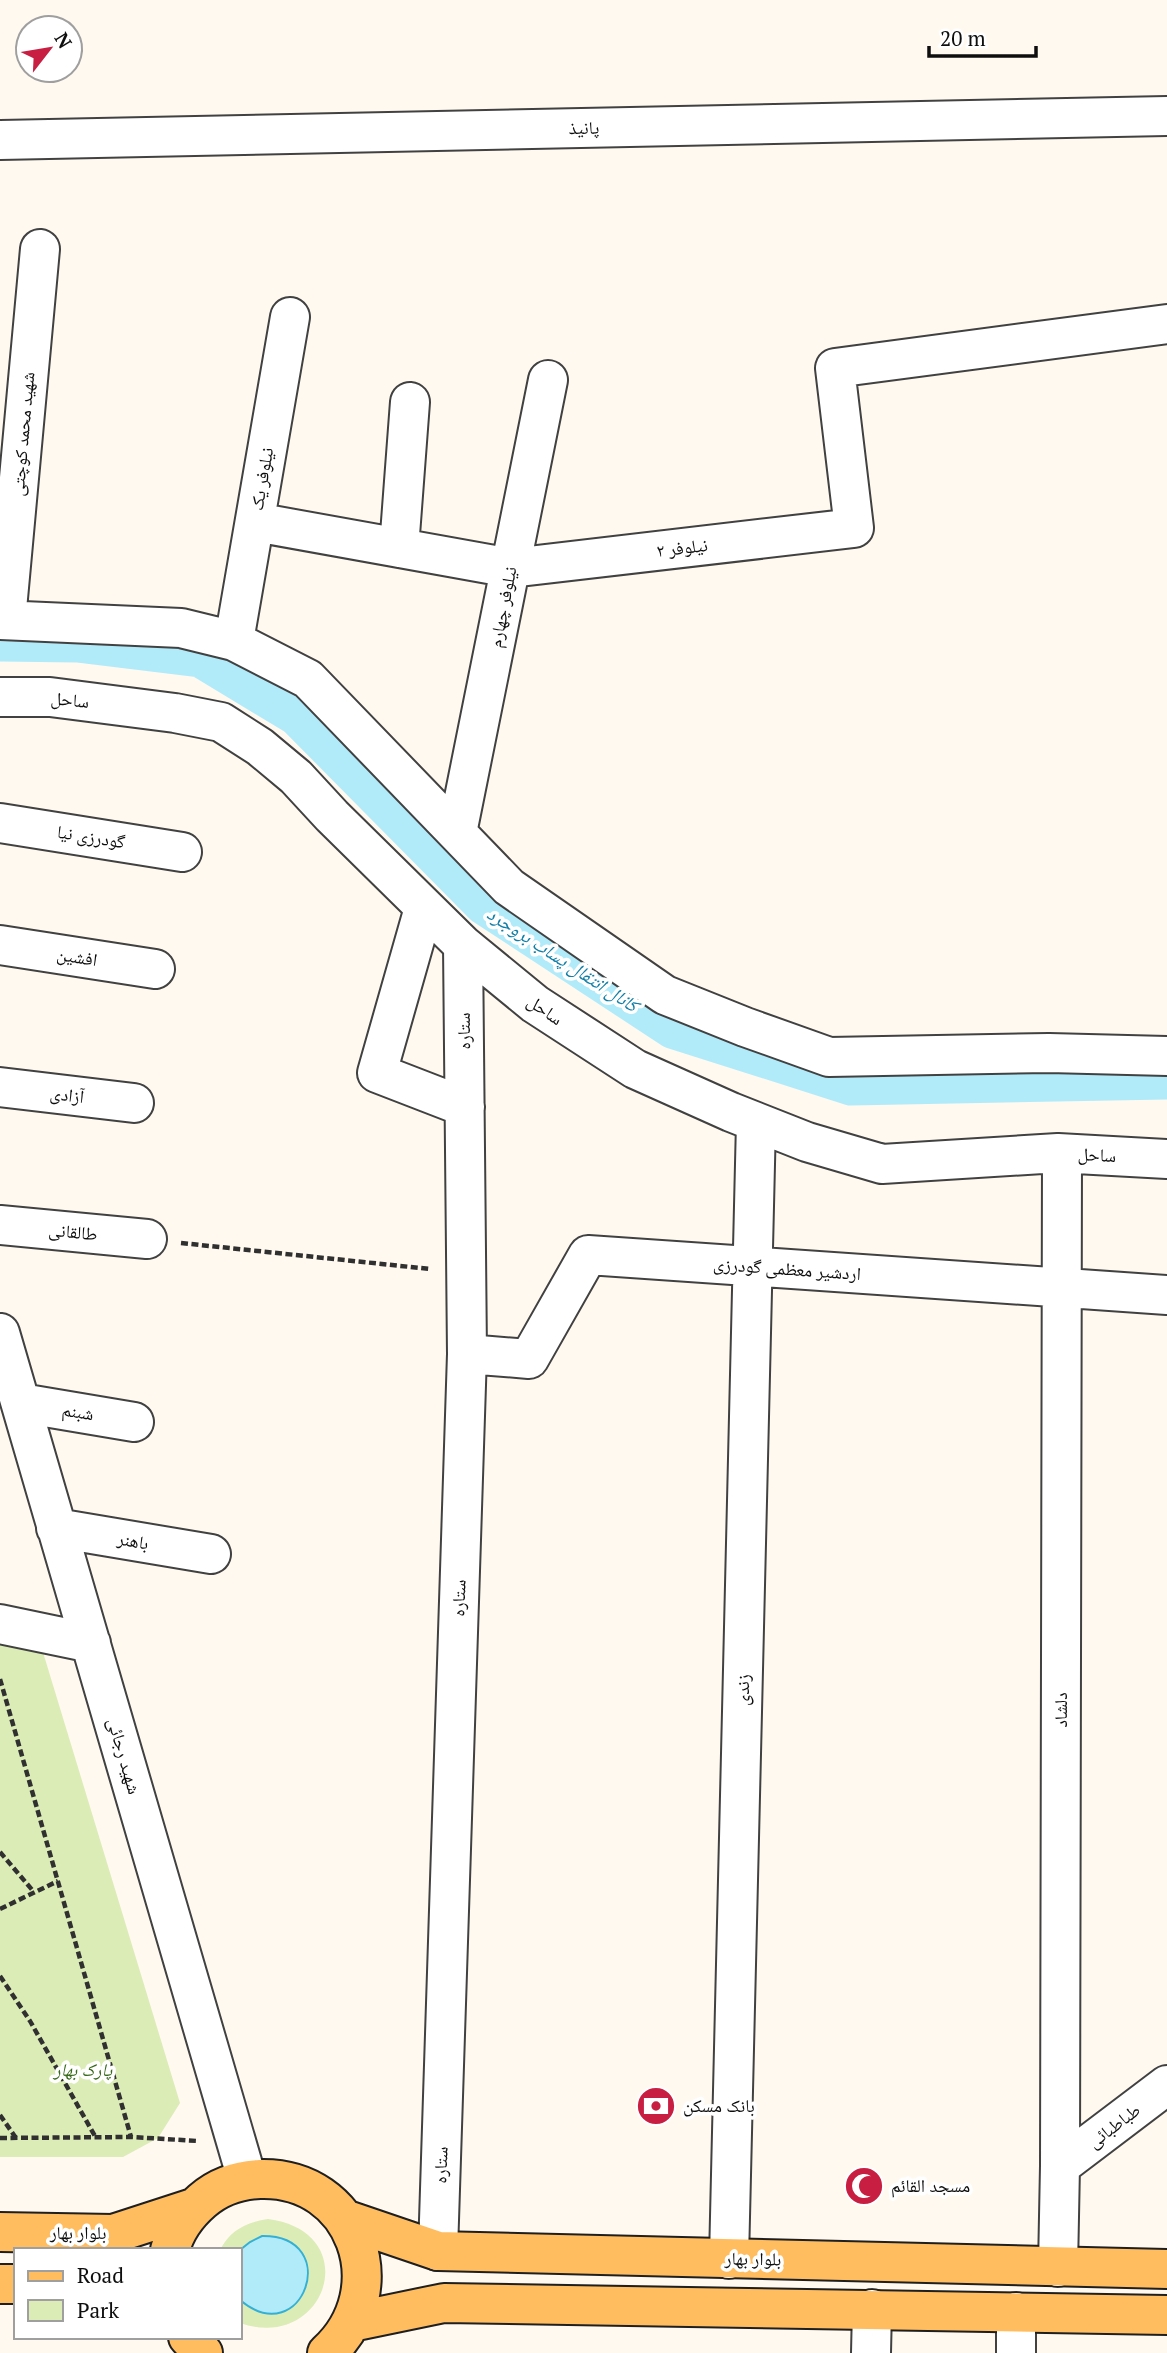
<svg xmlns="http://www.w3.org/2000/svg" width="1167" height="2353" viewBox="0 0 1167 2353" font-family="'PT Serif','Noto Naskh Arabic',serif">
  <rect width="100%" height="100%" fill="#fff9f0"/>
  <path fill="#dbecb6" d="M0 1641 42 1649 180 2103 158 2138 123 2157H0Z
    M268 2219C366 2232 326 2353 240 2323V2250H220C230 2230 247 2222 268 2219Z"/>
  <path fill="#b1ebfa" stroke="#34b0d5" stroke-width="2" d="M262 2236C344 2235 303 2353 240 2300V2250L250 2242Z"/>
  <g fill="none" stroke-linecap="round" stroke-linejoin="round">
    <path stroke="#b1ebfa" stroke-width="37" d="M0 643 77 644 200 659 296 717 483 906 672 1030 851 1087 1167 1081"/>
    <g stroke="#414141" stroke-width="42">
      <path id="minor" d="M0 140 1167 116
        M255 522 511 568 854 528 835 368 1167 324
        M399 548 410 402
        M0 620 181 628 234 641 308 679 509 887 665 995 745 1027 829 1057 1049 1053 1167 1056
        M6 620 40 249
        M234 641 290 317
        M0 697H50L175 713 221 722 260 747 296 777 332 816 463 945 535 1004 635 1069 731 1112 807 1142 882 1164 1058 1153 1167 1159
        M0 823 182 852
        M457 833 548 380
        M424 908 377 1073 465 1107
        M0 945 155 969
        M0 1087 134 1103
        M0 1225 147 1239
        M0 1333 247 2179
        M467 1354 529 1359 588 1255 1167 1295
        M21 1403 134 1422
        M56 1528 211 1554
        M0 1624 91 1643
        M1060 2166 1167 2085
        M438 2251 467 1354 463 945
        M729 2259 756 1122
        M1058 2267 1060 2166 1062 1154
        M1016 2312V2353
        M871 2353 872 2309"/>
    </g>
    <g stroke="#1f1f1f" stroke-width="42">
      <path id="major" d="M344 2219 438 2251 1167 2269
        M0 2232 113 2234 193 2208
        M170 2250C175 2231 187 2214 202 2201 218 2187 238 2180 260 2179 356 2176 396 2290 327 2353
        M0 2284H16
        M352 2322 444 2303 1167 2315
        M188 2337 203 2353"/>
    </g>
    <path stroke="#303030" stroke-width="4.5" stroke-dasharray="7 3.5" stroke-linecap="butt" d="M181 1243 430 1269
      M0 1679 131 2137
      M0 1852 34 1892
      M0 1909 58 1881
      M0 1976 30 2021 96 2138
      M0 2115 16 2138
      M0 2138 131 2137 198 2141"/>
    <use href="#minor" stroke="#fff" stroke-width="38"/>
    <use href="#major" stroke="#ffbd60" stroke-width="38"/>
  </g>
  <defs>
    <g id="bank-disc" transform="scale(2.0125)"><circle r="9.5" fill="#c71e42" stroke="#fff"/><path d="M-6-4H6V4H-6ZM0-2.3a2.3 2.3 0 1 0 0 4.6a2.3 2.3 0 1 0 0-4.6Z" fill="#fff"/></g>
    <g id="mosque-disc" transform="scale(2.0125)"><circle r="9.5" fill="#c71e42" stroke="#fff"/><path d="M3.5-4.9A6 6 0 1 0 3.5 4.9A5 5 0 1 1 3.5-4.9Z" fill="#fff"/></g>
  </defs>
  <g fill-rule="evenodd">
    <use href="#bank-disc" x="656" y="2106"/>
    <use href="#mosque-disc" x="864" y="2186"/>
  </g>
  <g text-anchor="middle" stroke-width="7" stroke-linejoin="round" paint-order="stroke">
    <g font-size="18" fill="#0e0e0e" stroke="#fff">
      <text transform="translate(584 128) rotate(-1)" y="6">پانیذ</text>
      <text transform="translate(23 434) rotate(-85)" y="6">شهید محمد کوچتی</text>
      <text transform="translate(262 479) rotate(-80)" y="6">نیلوفر یک</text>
      <text transform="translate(682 548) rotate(-7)" y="6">نیلوفر ۲</text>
      <text transform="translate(503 607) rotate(-79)" y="6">نیلوفر چهارم</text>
      <text transform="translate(70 700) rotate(6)" y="6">ساحل</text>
      <text transform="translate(91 837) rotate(9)" y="6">گودرزی نیا</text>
      <text transform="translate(77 957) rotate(9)" y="6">افشین</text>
      <text transform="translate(545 1010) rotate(35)" y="6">ساحل</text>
      <text transform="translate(464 1031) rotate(-91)" y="6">ستاره</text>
      <text transform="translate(67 1095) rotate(7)" y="6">آزادی</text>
      <text transform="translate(1097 1155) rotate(3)" y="6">ساحل</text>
      <text transform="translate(73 1232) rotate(6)" y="6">طالقانی</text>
      <text transform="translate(787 1269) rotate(4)" y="6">اردشیر معظمی گودرزی</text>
      <text transform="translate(78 1412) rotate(9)" y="6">شبنم</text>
      <text transform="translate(133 1541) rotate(10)" y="6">باهنر</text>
      <text transform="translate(459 1598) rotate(-88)" y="6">ستاره</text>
      <text transform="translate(743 1690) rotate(-89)" y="6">زندی</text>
      <text transform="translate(1061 1710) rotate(-90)" y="6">دلشاد</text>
      <text transform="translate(124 1756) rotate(74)" y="6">شهید رجائی</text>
      <text transform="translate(1114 2126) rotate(-37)" y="6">طباطبائی</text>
      <text transform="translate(441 2165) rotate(-88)" y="6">ستاره</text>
      <text x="78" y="2239">بلوار بهار</text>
      <text transform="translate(753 2259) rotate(1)" y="6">بلوار بهار</text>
    </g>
    <g font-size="18" font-style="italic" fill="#386a1a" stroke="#fff">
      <text x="83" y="2076">پارک بهار</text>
    </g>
    <g font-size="18" fill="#0e0e0e" stroke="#fff" text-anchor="start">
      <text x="683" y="2112">بانک مسکن</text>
      <text x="891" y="2192">مسجد القائم</text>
    </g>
    <g font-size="19" font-style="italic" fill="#107fa8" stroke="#fff">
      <text transform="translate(563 959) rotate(33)" y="7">کانال انتقال پساب بروجرد</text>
    </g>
  </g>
  <rect x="14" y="2248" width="228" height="91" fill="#ffffff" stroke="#9f9f9f" stroke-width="2"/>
  <rect x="28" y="2271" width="35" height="10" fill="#ffbd60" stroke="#9f9f9f" stroke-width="2"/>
  <text x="77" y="2283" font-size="21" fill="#0e0e0e">Road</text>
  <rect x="28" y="2300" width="35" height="21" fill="#dbecb6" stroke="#9f9f9f" stroke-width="2"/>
  <text x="77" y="2318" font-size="21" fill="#0e0e0e">Park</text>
  <g transform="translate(49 49) rotate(59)"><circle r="33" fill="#ffffff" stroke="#9f9f9f" stroke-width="2"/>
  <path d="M0-5L12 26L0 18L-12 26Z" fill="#c71e42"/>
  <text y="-10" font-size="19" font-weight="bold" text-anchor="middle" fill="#0e0e0e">N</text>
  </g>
  <path d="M929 46v10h107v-10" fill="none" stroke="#0e0e0e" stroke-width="3.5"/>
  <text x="940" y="46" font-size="21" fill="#0e0e0e" stroke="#ffffff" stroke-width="5" paint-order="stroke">20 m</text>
</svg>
